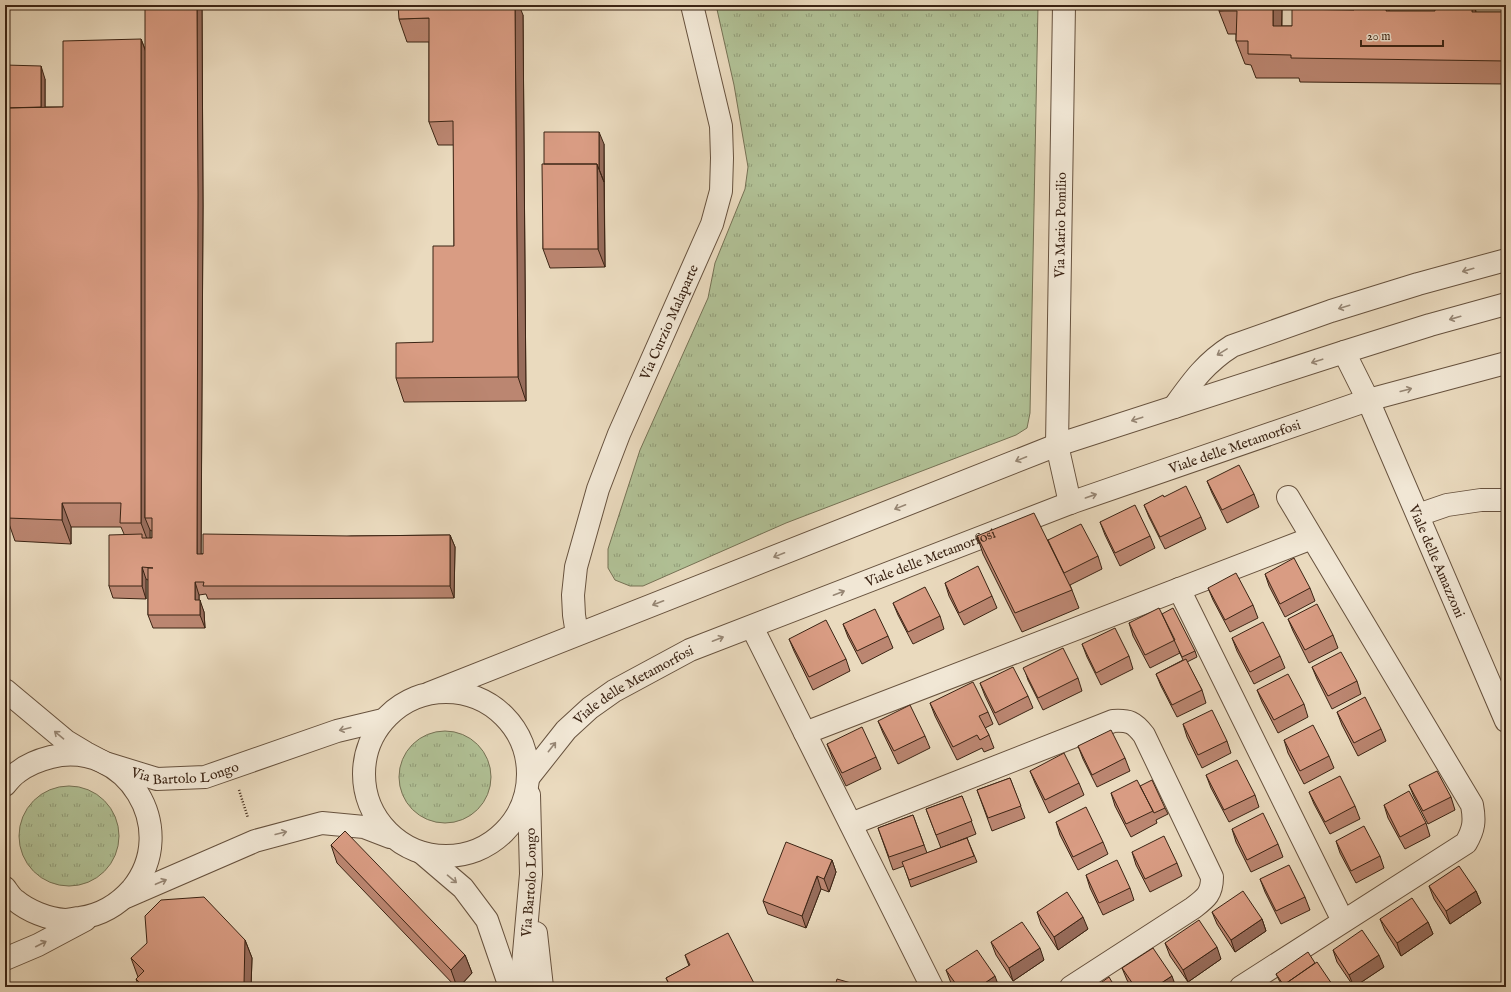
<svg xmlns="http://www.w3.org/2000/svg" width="1511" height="992" viewBox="0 0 1511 992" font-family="'IM FELL English',serif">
  <defs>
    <pattern id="grass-tufts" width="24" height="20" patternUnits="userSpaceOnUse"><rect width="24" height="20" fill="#b1c196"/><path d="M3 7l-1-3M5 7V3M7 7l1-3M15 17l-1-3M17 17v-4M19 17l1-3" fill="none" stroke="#919d79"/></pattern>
  </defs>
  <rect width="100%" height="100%" fill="#eadabe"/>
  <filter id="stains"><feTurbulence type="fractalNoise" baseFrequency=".005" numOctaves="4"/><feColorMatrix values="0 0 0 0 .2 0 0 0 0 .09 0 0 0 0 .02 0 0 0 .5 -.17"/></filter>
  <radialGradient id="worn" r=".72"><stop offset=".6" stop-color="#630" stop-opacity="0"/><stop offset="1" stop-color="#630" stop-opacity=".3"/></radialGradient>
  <path fill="url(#grass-tufts)" stroke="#767255" d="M716 5H1038L1030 413 1027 428 1016 435 786 523 643 586H630L615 580 608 568V549L640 450 708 298 715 263 745 189 748 167 734 85Z
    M399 777a46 46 0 1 1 92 0a46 46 0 1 1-92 0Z
    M19 836a50 50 0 1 1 100 0a50 50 0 1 1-100 0Z"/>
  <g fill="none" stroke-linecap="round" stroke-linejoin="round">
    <g stroke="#67523e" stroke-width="24">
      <g id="minor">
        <path d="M1064 5 1057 445 1070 503"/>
        <path id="s1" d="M1344 352 1368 400 1506 721"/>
        <path d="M1174 407C1192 382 1205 363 1232 346L1331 311 1418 284 1506 260"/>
        <path d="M1418 515 1447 505 1481 500H1506"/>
        <path d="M1179 589 1343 921"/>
        <path d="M752 627 932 987"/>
        <path id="s2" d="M577 634 574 615 573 595 576 567 598 489 619 434 712 224 721 191 722 158 721 126 692 5"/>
        <path id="s3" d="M5 690 66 741 86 753 105 763 157 779 205 777 337 731 383 720"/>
        <circle cx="446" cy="774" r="82"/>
        <path d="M430 693 1057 445 1344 352 1430 325 1506 304"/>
        <path d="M805 733 1312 538"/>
        <path id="s4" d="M528 778 566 730 590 708 614 691 690 650 1070 503 1368 400 1506 363"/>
        <path d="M5 785C9 780 13 775 18 772 28 764 39 760 51 757 126 739 181 829 132 889 118 905 101 915 80 918 75 918 70 920 65 920 48 919 28 911 15 900 11 897 8 892 5 888"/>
        <path d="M851 824 1113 721C1129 720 1134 722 1144 735L1212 877C1212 894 1206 898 1193 908L1071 987"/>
        <path d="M422 853 463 888 487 920 510 987"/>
        <path d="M126 897 255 841 322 823 364 827 390 837"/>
        <path d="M536 933 542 987"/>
        <path d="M5 959 38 945 85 920"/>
        <path id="s5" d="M521 987 531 874 529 795"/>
        <path d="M1241 987 1466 843C1474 829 1475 821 1472 805L1288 497"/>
      </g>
    </g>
    <path stroke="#3b2414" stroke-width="2.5" stroke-dasharray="1 2" stroke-linecap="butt" d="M239 790 248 818"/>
    <use href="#minor" stroke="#f1e7d5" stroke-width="22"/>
  </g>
  <path fill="#bb8671" stroke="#3b2414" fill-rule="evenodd" d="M197 5H200L202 9 203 206 201 554 351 536 450 535 455 547 454 598 208 599 206 594 199 595V600L204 612 205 628H153L148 615V580L146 579V599L113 598 109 586 124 534 121 527H71V544L15 541 7 518V486H5V65L45 79V107H63L141 39 145 49ZM150 530 152 531V538H150Z
    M1282 5V26H1292L1354 10 1387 5 1389 11H1435L1448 6 1447 5H1475L1476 12H1506V84L1300 82 1299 78H1256L1251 65 1245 64 1236 41V34H1228L1219 11Z
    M523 15 526 401 404 402 396 378 433 342 454 246V145H438L429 122V42H407L399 19Z
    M604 144 605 267 550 268 543 249 544 164Z
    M1207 481 1254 494 1259 507 1227 523 1212 493Z
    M1164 497 1201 517 1206 529 1165 549 1149 517 1144 505Z
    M1100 522 1150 536 1155 548 1120 566 1105 535Z
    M977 536 1048 540 1098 556 1102 569 1070 585 1079 608 1022 632 983 554Z
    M1265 574 1310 588 1315 601 1285 617 1269 586Z
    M945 583 992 596 997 608 964 625 949 596Z
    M1208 588 1253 605 1258 618 1230 632 1213 600Z
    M893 603 940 616 944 629 913 644 898 615Z
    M1162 614 1195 651 1197 657 1187 662 1202 690 1206 703 1177 717 1161 686 1156 674 1183 660 1179 651 1180 653 1150 668 1133 636 1129 623Z
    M1288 619 1333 635 1338 648 1309 663 1293 631Z
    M843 624 888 636 893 648 862 664 848 637Z
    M1232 638 1280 656 1285 668 1254 684 1237 651Z
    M789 639 846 659 850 671 813 690 794 651Z
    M1082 644 1129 656 1133 669 1101 685 1087 657Z
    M1312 667 1357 681 1361 694 1332 709 1317 679Z
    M1024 668 1078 678 1082 691 1043 710 1028 680Z
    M980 683 1028 696 1033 708 999 725 985 696Z
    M1257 690 1304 704 1308 717 1278 733 1262 702Z
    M930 703 988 712 993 724 985 728 989 735 994 748 984 752 982 748 957 760 935 716Z
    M1337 712 1381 729 1386 741 1358 756 1342 725Z
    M878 721 925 736 930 748 898 764 883 733Z
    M1183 724 1227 741 1231 753 1202 768 1187 737Z
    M1284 740 1329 756 1334 768 1304 784 1288 753Z
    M827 744 876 757 881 769 846 786 832 757Z
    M1078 746 1125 758 1130 771 1097 787 1083 759Z
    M1030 771 1079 783 1084 795 1049 813 1035 783Z
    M1206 775 1255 795 1259 807 1229 822 1211 788Z
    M1010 778 1025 818 992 831 977 790Z
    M1409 785 1451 797 1455 810 1428 824 1414 797Z
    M1140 786 1165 808 1168 814 1156 820 1157 823 1131 837 1115 806 1111 793Z
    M1309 792 1355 806 1360 819 1330 834 1314 804Z
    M962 796 976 834 941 848 926 809Z
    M1384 805 1426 823 1430 836 1405 849 1388 818Z
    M913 815 927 853 967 838 977 862 911 887 904 866 893 870 878 828Z
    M1056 822 1103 842 1108 854 1078 870 1060 835Z
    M1232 829 1278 844 1283 857 1251 872 1236 842Z
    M1336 841 1380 856 1384 868 1356 883 1340 853Z
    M331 845 465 955 472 973 459 987H456L337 863Z
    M1132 852 1177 863 1182 876 1150 892 1136 865Z
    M832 860 836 872 829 892 821 889 806 928 768 914 763 901Z
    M1086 875 1130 888 1134 900 1103 915 1090 888Z
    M1260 879 1305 897 1310 910 1281 924 1265 892Z
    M1429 886 1476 891 1481 903 1450 924 1434 899Z
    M1037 912 1088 929 1058 950 1041 924Z
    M1212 912 1262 919 1266 931 1235 952 1217 924Z
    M1380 919 1428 922 1433 934 1401 956 1385 931Z
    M245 940 252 958 251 987H139L136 979 138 977 131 958Z
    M991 942 1044 960 1013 981 996 955Z
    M1165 943 1221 959 1188 982 1170 956Z
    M1333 950 1384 967 1354 987 1337 962Z
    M685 955 756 987H670L666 978 689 966Z
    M1315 963 1334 987H1283L1279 980 1276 974Z
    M1122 968 1176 987H1131L1127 980Z
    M946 970 999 987H954L951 983Z"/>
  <path fill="#986d5c" stroke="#3b2414" d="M197 5H200L202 9 203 206 201 566 197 554Z
    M515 5H519L523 15 526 401 518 377Z
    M1273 5H1282L1281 49 1273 26Z
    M1387 5 1395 28 1386 19Z
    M1470 5H1475L1476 16 1472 12V9Z
    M141 39 150 63 145 518 150 530V547L141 523Z
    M41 66 45 79V131L41 118Z
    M599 132 604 144V182L599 169Z
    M597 164 604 182 605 267 598 249Z
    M62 503 71 527V544L62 520Z
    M450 535 455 547 454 598 450 586Z
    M142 567 146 579V599L142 586Z
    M195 582 199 595V612L195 600Z
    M200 600 204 612 205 628 200 615Z
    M832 860 836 872 829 892 824 879Z
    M817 876 821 889 806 928 802 916Z
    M1476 891 1481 903 1450 924 1446 911Z
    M1083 917 1088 929 1058 950 1054 937Z
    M1262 919 1266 931 1235 952 1231 940Z
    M1428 922 1433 934 1401 956 1397 943Z
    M245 940 252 958 251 987H241Z
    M1217 947 1221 959 1188 982 1183 970Z
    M1040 948 1044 960 1013 981 1009 968Z
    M465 955 472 973 459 987H457L451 970Z
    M1379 955 1384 967 1354 987 1349 975Z
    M995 976 999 987H979Z
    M1172 976 1176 987H1155Z"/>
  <path fill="#d99c83" stroke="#3b2414" d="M145 5H197L198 194 197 554H203V534L351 536 450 535V586H203L204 582H195V600H200V615H148V568H153L142 567V586H109V535L142 534V538H152V518H145Z
    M398 5H515L518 377 396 378V343L433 342V246H454L453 121 429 122V18L399 19Z
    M1219 5H1273V26H1292V9L1354 10V5H1387L1386 11H1435V6H1448V5H1459V6L1472 7V12H1506V61L1291 58V55L1248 54V41H1236L1237 11H1219Z
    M141 39V523H120L121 503H62V520L7 518V462H5V108L63 107V41Z
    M5 65 41 66V107L5 108Z
    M544 132H599V169L597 164H544Z
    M542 164H597L598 249H543Z
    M1239 465 1254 494 1222 510 1207 481Z
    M1186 486 1201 517 1160 537 1144 505 1163 495 1164 497Z
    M1135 505 1150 536 1115 553 1100 522Z
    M1034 513 1072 590 1015 613 977 536Z
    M1081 524 1098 556 1064 573 1048 540Z
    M1294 558 1310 588 1280 604 1265 574Z
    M978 566 992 596 959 613 945 583Z
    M1236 573 1253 605 1225 620 1208 588Z
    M925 587 940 616 908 632 893 603Z
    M1317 604 1333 635 1305 650 1288 619Z
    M1159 608 1175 640 1145 655 1129 623Z
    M1173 608 1195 651 1182 657 1162 614Z
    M875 609 888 636 857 651 843 624Z
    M826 620 846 659 809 677 789 639Z
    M1263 622 1280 656 1250 672 1232 638Z
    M1115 628 1129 656 1096 673 1082 644Z
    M1063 648 1078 678 1038 698 1023 668Z
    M1341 652 1357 681 1328 696 1312 667Z
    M1186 659 1202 690 1172 705 1156 674Z
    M1013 667 1028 696 995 713 980 683Z
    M1288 674 1304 704 1274 720 1257 690Z
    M973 682 988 712 979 716 989 735 980 740 977 735 953 747 930 703Z
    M1365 697 1381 729 1354 743 1337 712Z
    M910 705 925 736 894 751 878 721Z
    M1212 710 1227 741 1198 755 1183 724Z
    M1313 725 1329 756 1300 771 1284 740Z
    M862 727 876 757 842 773 827 744Z
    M1111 730 1125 758 1092 775 1078 746Z
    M1064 753 1079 783 1045 800 1030 771Z
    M1237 760 1255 795 1224 810 1206 775Z
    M1437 771 1451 797 1423 811 1409 785Z
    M1340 776 1355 806 1325 822 1309 792Z
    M1010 778 1021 806 988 818 977 790Z
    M1137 780 1153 811 1126 824 1111 793Z
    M1152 780 1165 808 1154 813 1140 786Z
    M1409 791 1426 823 1400 837 1384 805Z
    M962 796 972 821 936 835 926 809Z
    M1086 807 1103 842 1073 857 1056 822Z
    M1263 813 1278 844 1247 860 1232 829Z
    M913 815 924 845 889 857 878 828Z
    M1364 826 1380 856 1351 871 1336 841Z
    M345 831 465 955 451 970 331 845Z
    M1164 836 1177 863 1145 879 1132 852Z
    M967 838 974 856 909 880 902 862Z
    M786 842 832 860 824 879 817 876 802 916 763 901Z
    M1117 860 1130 888 1099 903 1086 875Z
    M1289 865 1305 897 1276 911 1260 879Z
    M1459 866 1476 891 1446 911 1429 886Z
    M1243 891 1262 919 1231 940 1212 912Z
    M1067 892 1083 917 1054 937 1037 912Z
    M204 897 245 940 244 984 241 987H144L136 979 144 971 131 958 147 943 145 916 161 900Z
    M1412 898 1428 922 1397 943 1380 919Z
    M1199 920 1217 947 1183 970 1165 943Z
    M1022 922 1040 948 1009 968 991 942Z
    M1362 930 1379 955 1349 975 1333 950Z
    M728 933 756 987H671L666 978 690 965 685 955Z
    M1153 948 1172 976 1155 987H1135L1122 968Z
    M977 950 995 976 979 987H958L946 970Z
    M1308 952 1315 963 1285 984 1286 987H1285L1276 974Z
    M1317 962 1334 987H1287L1285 984Z
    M1109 977 1115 987H1095Z
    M837 979 865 987H835Z"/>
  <defs><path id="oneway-shaft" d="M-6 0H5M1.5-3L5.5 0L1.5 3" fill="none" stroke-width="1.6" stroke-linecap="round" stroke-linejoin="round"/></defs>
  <g stroke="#968674">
    <use href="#oneway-shaft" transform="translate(1468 270) rotate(164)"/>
    <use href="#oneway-shaft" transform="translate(1344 307) rotate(163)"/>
    <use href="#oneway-shaft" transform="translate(1455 318) rotate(164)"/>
    <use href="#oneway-shaft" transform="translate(1222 352) rotate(148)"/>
    <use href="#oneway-shaft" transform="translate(1317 361) rotate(162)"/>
    <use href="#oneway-shaft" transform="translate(1406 390) rotate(-15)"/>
    <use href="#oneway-shaft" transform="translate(1137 419) rotate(162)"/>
    <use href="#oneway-shaft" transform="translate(1021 459) rotate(158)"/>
    <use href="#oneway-shaft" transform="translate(1091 496) rotate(-19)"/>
    <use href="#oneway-shaft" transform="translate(900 507) rotate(158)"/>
    <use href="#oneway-shaft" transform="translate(779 555) rotate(158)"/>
    <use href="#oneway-shaft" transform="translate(839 593) rotate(-21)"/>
    <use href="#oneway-shaft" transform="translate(658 603) rotate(159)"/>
    <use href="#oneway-shaft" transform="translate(718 639) rotate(-21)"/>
    <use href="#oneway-shaft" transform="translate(345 729) rotate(166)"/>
    <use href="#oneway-shaft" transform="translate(59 735) rotate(-140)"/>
    <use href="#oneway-shaft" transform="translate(552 747) rotate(-52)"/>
    <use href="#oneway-shaft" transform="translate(281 833) rotate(-14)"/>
    <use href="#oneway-shaft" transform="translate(452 879) rotate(40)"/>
    <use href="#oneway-shaft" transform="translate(161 882) rotate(-23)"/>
    <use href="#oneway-shaft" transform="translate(41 944) rotate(-27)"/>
  </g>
  <g text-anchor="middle" stroke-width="3" stroke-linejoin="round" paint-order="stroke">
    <g font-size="14" fill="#3b2414" stroke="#f1e7d5">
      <text transform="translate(1060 225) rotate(-89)" y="5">Via Mario Pomilio</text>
      <text dy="5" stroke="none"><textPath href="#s2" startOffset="330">Via Curzio Malaparte</textPath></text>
      <text dy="5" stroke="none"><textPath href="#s4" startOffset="791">Viale delle Metamorfosi</textPath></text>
      <text dy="5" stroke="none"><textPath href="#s4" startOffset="467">Viale delle Metamorfosi</textPath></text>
      <text dy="5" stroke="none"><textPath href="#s1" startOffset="229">Viale delle Amazzoni</textPath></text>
      <text dy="5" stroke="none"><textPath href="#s4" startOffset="143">Viale delle Metamorfosi</textPath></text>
      <text dy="5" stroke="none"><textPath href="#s3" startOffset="207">Via Bartolo Longo</textPath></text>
      <text dy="5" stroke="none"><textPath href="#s5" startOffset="105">Via Bartolo Longo</textPath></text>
    </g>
  </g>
  <rect width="1511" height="992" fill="none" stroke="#eadabe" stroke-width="20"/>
  <rect x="6" y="6" width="1499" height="980" fill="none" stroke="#3b2414" stroke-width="2"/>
  <rect x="10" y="10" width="1491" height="972" fill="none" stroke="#3b2414"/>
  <path d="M1361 40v6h82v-6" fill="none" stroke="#3b2414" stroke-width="2"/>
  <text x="1367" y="40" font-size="12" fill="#3b2414" stroke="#f1e7d5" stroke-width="3" paint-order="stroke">20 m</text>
  <rect width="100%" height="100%" filter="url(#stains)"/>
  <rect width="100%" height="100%" fill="url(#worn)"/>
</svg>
